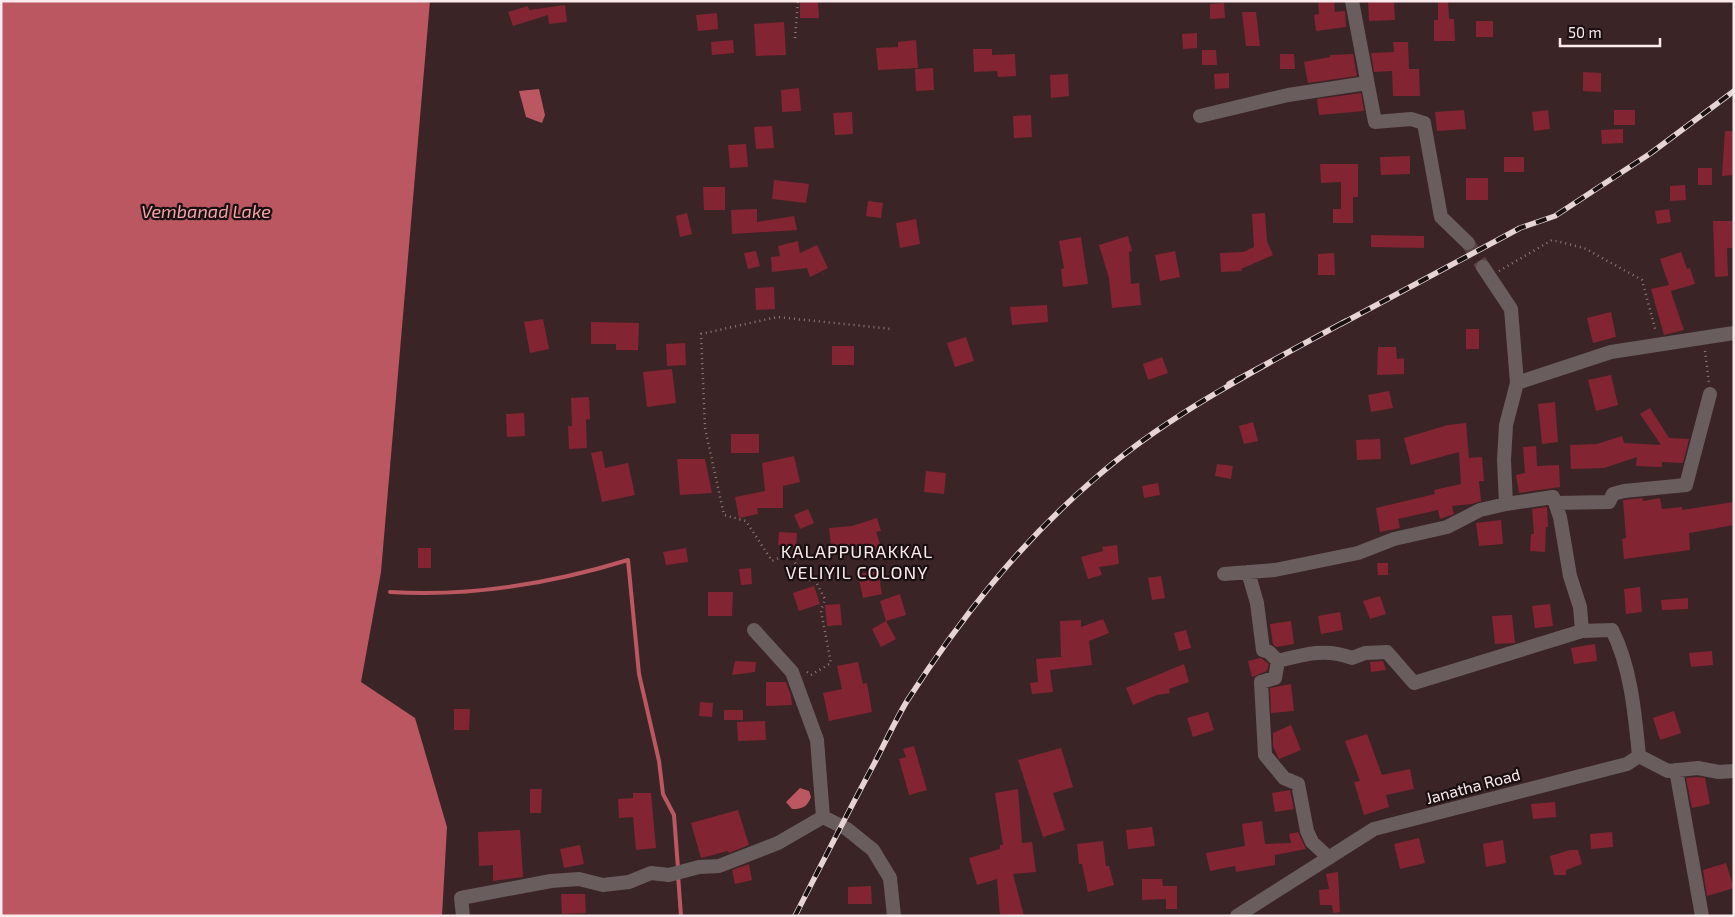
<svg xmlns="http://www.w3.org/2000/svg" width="1735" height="917" viewBox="0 0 1735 917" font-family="'Exo 2',sans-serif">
  <rect width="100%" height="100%" fill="#3b2425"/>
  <path fill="#bb5760" d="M1 1H430L381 572 361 682 415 718 447 827 442 916H1Z
    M539 89 545 115 542 123 526 117 519 91Z
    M800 788 809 791 811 797C807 807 803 809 792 809L786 802Z"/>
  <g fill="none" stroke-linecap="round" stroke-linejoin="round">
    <path stroke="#bb5760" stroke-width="4" d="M390 592C469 597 553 583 628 560L639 674 659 761 663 794 674 815 678 868
      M678 875 681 916"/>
  </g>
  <path fill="#832433" d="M800 1H818L819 18H800Z
    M1318 1H1334L1335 12 1345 11 1346 27 1316 31 1314 15 1319 14Z
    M1368 1H1394L1395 20 1369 21Z
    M1438 1H1448L1449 19H1454L1455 41H1434V20H1438Z
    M1224 3 1225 18 1210 19V4Z
    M565 5 567 22 549 24 548 15 513 26 508 12 528 6 529 10Z
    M1242 12H1256L1260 46H1246Z
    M717 13 718 29 698 31 696 15Z
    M1476 21H1493V37H1476Z
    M784 22 786 55 756 56 754 24Z
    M1197 33V48L1183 49 1182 34Z
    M733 40 734 53 712 55 711 42Z
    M916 40 918 68 878 70 876 48 898 47V42Z
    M1393 42H1408L1409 69H1419L1420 96H1393L1392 71 1374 72 1371 53 1394 52Z
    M973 49H992V55L1015 54 1016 76 998 77 997 71 974 72Z
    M1202 50H1216L1217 65H1202Z
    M1280 54H1294L1295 69H1280Z
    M1353 54 1357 76 1308 83 1304 62 1330 57V55Z
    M933 68 934 90 916 91 915 69Z
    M1583 72 1601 73V92L1583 91Z
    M1229 73V88L1215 89 1214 74Z
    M1068 74 1069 96 1051 98 1050 75Z
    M799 88 801 111 782 112 781 90Z
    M1361 93 1364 111 1319 115 1317 99Z
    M1464 110 1466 129 1437 131 1435 112Z
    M1548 110 1550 129 1534 131 1532 112Z
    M1614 110H1635V125H1614Z
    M852 112 853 134 835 135 833 113Z
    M1031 115 1032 137 1014 138 1013 116Z
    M772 126 774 148 756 149 754 127Z
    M1623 129V143L1602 144 1601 130Z
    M1725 131H1734V175L1722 176Z
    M746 144 748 167 730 168 728 145Z
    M1410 156V174L1381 175 1380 157Z
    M1504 157H1524V172H1504Z
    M1320 164H1358V197H1353V223H1333V209H1341V182L1321 183Z
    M1698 168H1712V185H1698Z
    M1466 178H1488V200H1466Z
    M774 180 809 184 806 203 772 199Z
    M1685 185 1686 200 1670 201V186Z
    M703 187H725V210H704Z
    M868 201 883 203 881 218 866 216Z
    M757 209V222L794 216 797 230 732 234 731 210Z
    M1669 209 1671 222 1657 224 1655 211Z
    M687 213 692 234 680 237 676 216Z
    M1265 213 1267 241 1273 255 1241 269 1242 271 1221 272 1220 253 1243 252 1254 247 1252 214Z
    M916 219 920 244 900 248 896 223Z
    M1713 221H1734V248H1727L1728 276 1715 277Z
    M1371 235 1424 236V248L1371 247Z
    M1128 236 1132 251 1129 252 1131 284 1139 283 1141 305 1112 308 1109 278 1099 245Z
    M1081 237 1088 284 1063 287 1061 269 1064 268 1059 241Z
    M798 241 800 253 817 245 828 268 810 277 807 268 772 272 771 257 780 256 778 246Z
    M756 251 760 266 748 269 744 253Z
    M1175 251 1180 277 1160 281 1155 255Z
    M1681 252 1687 269 1690 268 1695 284 1671 291 1670 289 1684 330 1664 335 1651 289 1669 285 1660 259Z
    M1334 253 1335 275H1318V254Z
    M774 287 775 309 756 310 755 288Z
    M1047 305 1048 322 1012 325 1010 307Z
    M1611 312 1616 337 1593 343 1587 318Z
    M543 319 549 349 530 353 524 322Z
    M591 322 639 323 638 350H616V344H591Z
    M1466 329H1479V349H1466Z
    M966 337 974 361 955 367 947 343Z
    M685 343 686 365 667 366 666 344Z
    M832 346H854V365H832Z
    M1378 347H1396L1397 359 1404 358V374L1377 375Z
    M1162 357 1168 373 1148 380 1143 364Z
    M672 369 676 403 647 407 643 372Z
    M1611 375 1618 405 1596 411 1588 380Z
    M1389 391 1393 408 1371 412 1368 395Z
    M589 397 590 419 586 420 587 448 569 449 568 426H572L571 398Z
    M1555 402 1558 442 1542 444 1538 404Z
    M1650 408 1669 438 1689 439 1683 463 1662 462V467L1636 466 1637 457 1604 468 1571 469 1570 445 1597 444 1622 436 1624 443 1661 445 1640 414Z
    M524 413 525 436 507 437 506 414Z
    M1253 422 1258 441 1244 444 1239 426Z
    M1466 423 1469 458 1482 457 1484 481H1479L1481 501 1472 504 1452 506 1454 514 1440 519 1438 510 1398 519 1400 528 1380 532 1376 508 1435 494 1434 490 1461 484 1459 452 1411 465 1404 438 1448 425Z
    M731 434H759V453H731Z
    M1380 439 1381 459 1357 460 1356 440Z
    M1536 446 1537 466 1559 465 1560 487 1519 493 1516 475 1525 473 1523 447Z
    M602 451 605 468 628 463 635 495 602 502 591 453Z
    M794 456 800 482 783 486V508H757L758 514 739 518 735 497 765 491 762 463Z
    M677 459H705L712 493 680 495Z
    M1217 464 1233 466 1231 479 1215 476Z
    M926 471 946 473 944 494 924 492Z
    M1158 483 1160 495 1144 498 1142 486Z
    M1642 498 1643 501 1660 498 1662 509 1682 507V510L1734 502V525L1689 533 1690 550 1624 559 1622 539 1626 538 1623 500Z
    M1547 507 1548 527H1546L1545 552 1530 551 1531 534H1534L1532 509Z
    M808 509 814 523 800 529 794 515Z
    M877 518 881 531 876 532 883 553 869 558 864 544 831 547 829 528 852 526Z
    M1501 520 1503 544 1479 546 1476 523Z
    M779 532 797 533 796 547 778 545Z
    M1117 545 1119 564 1099 567 1102 575 1088 579 1081 557 1103 551 1102 547Z
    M418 548H431V568H418Z
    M686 548 688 562 666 565 663 552Z
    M1377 563H1388V575H1378Z
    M751 568 752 584 741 585 739 569Z
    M878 571 882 594 863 598 858 574Z
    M1161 576 1165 598 1152 600 1148 578Z
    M814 586 820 604 799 611 793 593Z
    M1640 587 1642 612 1626 614 1624 589Z
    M708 592H733L732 616H708Z
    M900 594 906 615 886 621 880 601Z
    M1380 596 1386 614 1370 619 1363 601Z
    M1688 598V609L1662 610 1661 600Z
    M840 604 842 625 827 626 825 605Z
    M1550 604 1553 626 1535 628 1532 606Z
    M1340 612 1343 630 1321 634 1318 616Z
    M1512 615 1515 643 1495 644 1492 616Z
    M1103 619 1109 633 1089 641 1092 665 1050 670 1053 692 1032 694 1030 683 1038 682 1036 659 1061 657 1060 621 1081 620V627Z
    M886 621 896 639 881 647 872 629Z
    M1291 621 1294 644 1276 647 1273 644 1270 624Z
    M1186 630 1191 648 1179 651 1174 633Z
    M1595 644 1597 661 1574 664 1571 648Z
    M1712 651 1713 665 1691 667 1689 653Z
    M1261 658 1269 664 1267 671 1252 677 1248 661Z
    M735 661 756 662 755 672 732 675Z
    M1383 661 1386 670 1371 672 1370 662Z
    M858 662 863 684 867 683 872 712 829 721 823 693 842 689 837 666Z
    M1184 664 1189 682 1169 689 1170 693 1157 695 1133 705 1126 688Z
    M766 682H786L791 696 792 705 766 706Z
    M1291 684 1294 711 1271 713 1270 688Z
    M700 702 713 703 712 717 699 716Z
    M454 709H470L469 730H454Z
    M724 710H743V720H724Z
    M1674 711 1681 733 1660 740 1653 718Z
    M1208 712 1214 730 1193 737 1187 718Z
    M765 721 766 740 738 741 737 722Z
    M1291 725 1301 750 1279 759 1273 746V733Z
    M1367 734 1382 775 1410 769 1414 789 1386 795 1389 807 1364 815 1354 782 1360 781 1345 741Z
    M914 746 927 790 909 795 899 759 906 757 903 749Z
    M1061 748 1073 787 1053 793 1065 830 1043 837 1018 760Z
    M1698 777 1705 778 1710 804 1692 808 1686 778Z
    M530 789H542L541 813H530Z
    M1018 789 1022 843 1032 842 1036 872 1013 874 1024 916H1000L997 879 977 885 969 858 1000 849V845H1003L995 793Z
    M1290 790 1294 809 1275 812 1272 793Z
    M633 793H651L656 848 636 850 633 817 619 818 618 799 633 798Z
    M1555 802 1556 817 1533 819 1531 804Z
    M738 810 749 845 729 853 728 851 701 858 691 823Z
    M1262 821 1265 844 1291 843 1289 834 1298 832 1306 849 1275 855V865L1236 872 1235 866 1210 871 1206 853 1245 846 1242 824Z
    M1152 827 1155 846 1128 849 1126 830Z
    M520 830 523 877 493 881V865L479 866 478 832Z
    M1612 832 1613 847 1591 849 1590 834Z
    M1419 838 1425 863 1400 869 1394 844Z
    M1503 840 1506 863 1486 867 1483 844Z
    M1103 841 1106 866H1109L1114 885 1088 892 1082 864H1079L1077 844Z
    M580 845 584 864 564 868 560 849Z
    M1570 850H1578L1582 864 1566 870V875H1554L1550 856Z
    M1726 863 1734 888 1707 896 1703 870Z
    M749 864 752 880 735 884 732 870Z
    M1338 872 1340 912 1333 913 1332 905H1320L1319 890 1329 889 1326 874Z
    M1142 879H1162L1163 886H1177V909H1166V899L1142 900Z
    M871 886 872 904H848V887Z
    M561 894H585L586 913 562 914Z"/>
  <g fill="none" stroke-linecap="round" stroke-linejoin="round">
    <path stroke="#584243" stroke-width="14" stroke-dasharray="14 7" stroke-linecap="butt" d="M1468 243 1483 267"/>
    <path stroke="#8f7a7b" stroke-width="2.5" stroke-dasharray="1 4" stroke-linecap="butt" d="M795 38 798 1
      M1499 271 1552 240 1584 248 1642 280 1656 332
      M1705 351 1709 383
      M807 672 811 675 831 663 821 611 825 599 815 580H804L790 553 772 561 746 521 724 515 705 428 701 334 777 317 892 329"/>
    <path stroke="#695d5d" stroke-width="14" d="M1352 1 1375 122 1411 119 1424 123 1441 217 1468 243
      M1200 116 1288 95 1367 83
      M1483 267 1511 309 1517 383 1506 425 1504 460 1506 504 1553 497 1560 517 1570 576 1580 607 1582 631 1612 630C1631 667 1635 715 1639 756
      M1517 383 1611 352 1734 333
      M1555 503 1609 502 1613 494 1624 491 1686 485 1710 394
      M1248 572 1257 603 1263 650 1269 652 1278 661
      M1224 574 1275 570 1358 553 1394 539 1447 527 1480 510 1506 504
      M754 630 792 672 817 740 823 817 847 829 873 850 890 878 894 916
      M1639 756 1668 771 1698 768 1719 772 1734 771
      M1676 770 1702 916
      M1329 858 1312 842 1307 831 1298 784 1284 778 1265 755 1261 682 1275 678 1278 661C1305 654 1326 648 1352 658L1365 653 1387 652 1414 683 1582 631
      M463 916 461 898 551 881 579 879 603 885 629 882 651 873 669 875 699 867 719 866 778 843 823 817
      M1237 916 1374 829 1627 764 1639 756"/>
    <g stroke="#e6d4d5" stroke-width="5.5">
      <path id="rail" d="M1341 324 1520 228 1555 216 1651 153 1734 91
        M795 916C821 865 847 814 874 764 885 743 895 721 907 701 960 619 1018 545 1092 481 1166 415 1260 368 1346 321L1229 384"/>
    </g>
    <use href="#rail" stroke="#1b1011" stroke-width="4" stroke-dasharray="11" stroke-linecap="butt"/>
  </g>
  <g text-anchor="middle" stroke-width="4.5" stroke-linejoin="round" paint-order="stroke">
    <g font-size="16" fill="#fcebec" stroke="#1b1011">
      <text transform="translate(1473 786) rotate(-15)" y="6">Janatha Road</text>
    </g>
    <g font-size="18" font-style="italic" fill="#f6a5aa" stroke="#1b1011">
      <text x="206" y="218">Vembanad Lake</text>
    </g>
    <g font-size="18" letter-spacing="1" fill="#fcebec" stroke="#1b1011">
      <text x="857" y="558">KALAPPURAKKAL<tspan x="857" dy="21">VELIYIL COLONY</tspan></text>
    </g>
  </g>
  <rect width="1735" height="917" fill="none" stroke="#fcebec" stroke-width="5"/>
  <path d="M1560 38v8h100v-8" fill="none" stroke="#fcebec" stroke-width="2.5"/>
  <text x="1568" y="38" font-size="15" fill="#fcebec" stroke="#1b1011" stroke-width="4" paint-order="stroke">50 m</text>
</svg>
